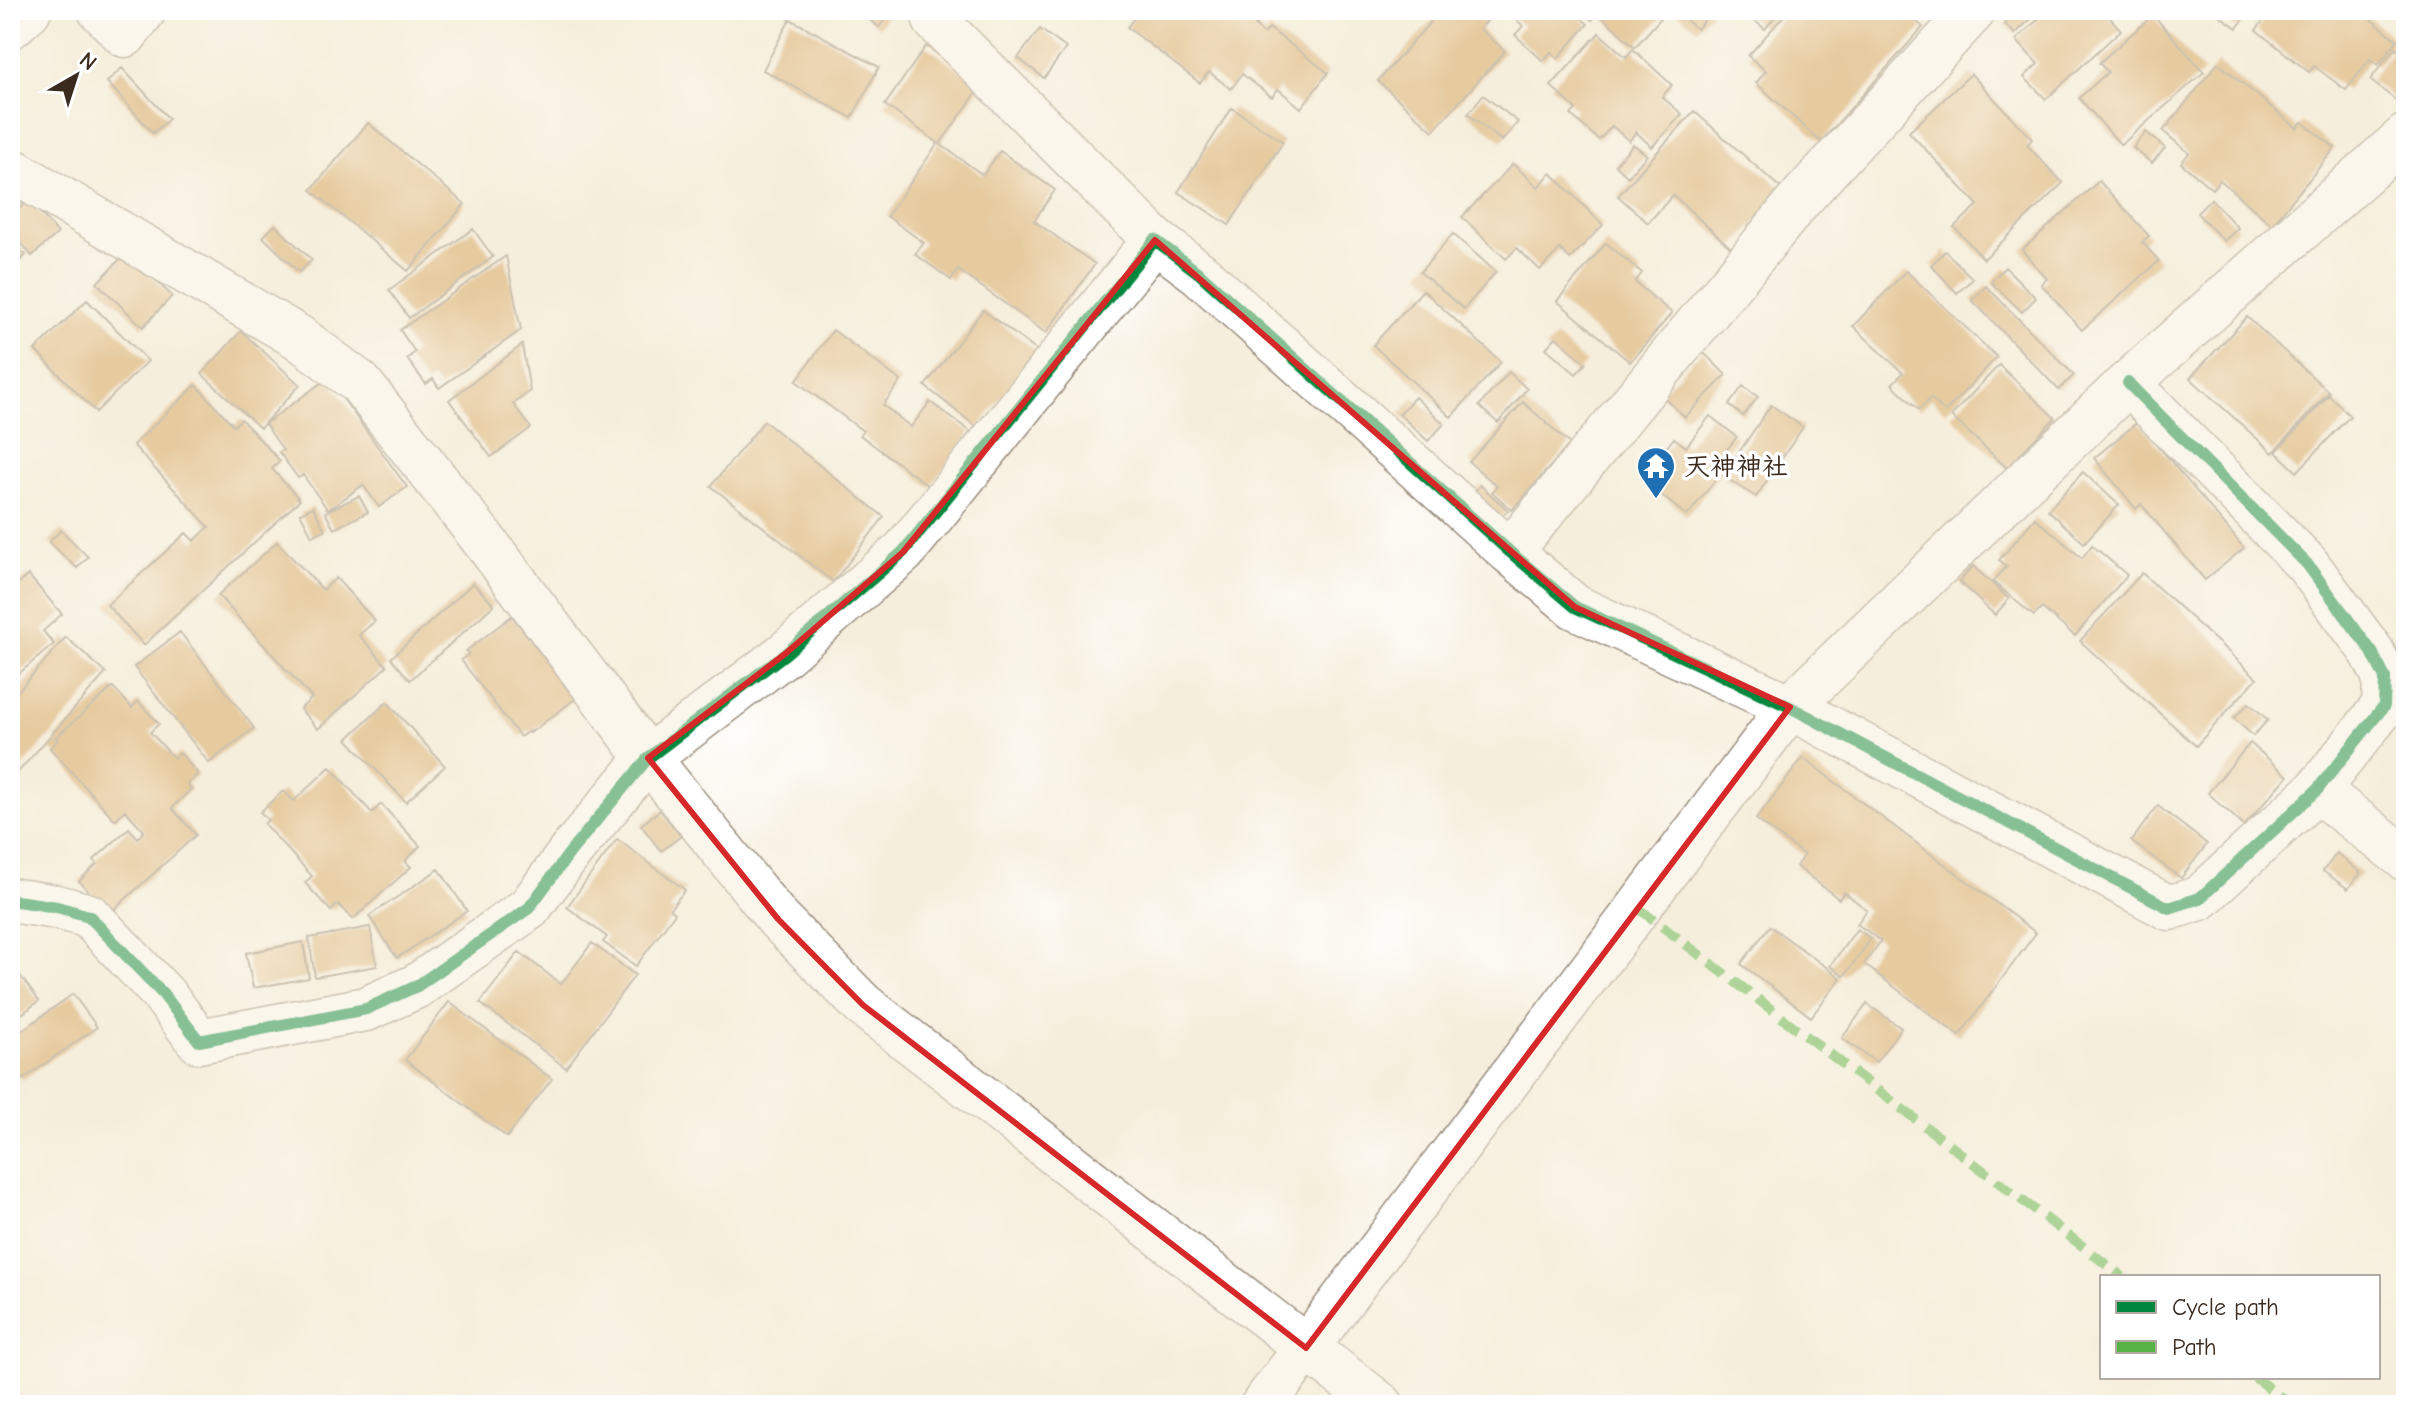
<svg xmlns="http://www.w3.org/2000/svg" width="2416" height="1415" viewBox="0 0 2416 1415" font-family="'Comic Neue','Klee One',sans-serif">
  <rect width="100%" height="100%" fill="#fff"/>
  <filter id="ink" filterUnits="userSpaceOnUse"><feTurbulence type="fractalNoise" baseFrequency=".0125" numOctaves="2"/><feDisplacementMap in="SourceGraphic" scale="16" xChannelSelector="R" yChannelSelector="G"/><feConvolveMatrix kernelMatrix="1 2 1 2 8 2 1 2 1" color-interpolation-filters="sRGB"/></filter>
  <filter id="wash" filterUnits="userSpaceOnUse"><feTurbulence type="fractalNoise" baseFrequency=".006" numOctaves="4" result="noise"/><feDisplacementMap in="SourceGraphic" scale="32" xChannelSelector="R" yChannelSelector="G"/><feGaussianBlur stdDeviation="1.8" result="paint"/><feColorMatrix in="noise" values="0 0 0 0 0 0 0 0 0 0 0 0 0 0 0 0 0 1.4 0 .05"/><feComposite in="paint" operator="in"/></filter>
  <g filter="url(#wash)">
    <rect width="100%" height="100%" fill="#f6eedc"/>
    <g id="blocks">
      <path fill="#d4a057" d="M857 10H892L879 27Z
        M1141 10H1267L1255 26 1265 34 1269 28 1328 73 1301 108 1278 89 1272 97 1242 74 1231 89 1209 72 1200 83 1127 27Z
        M1441 10H1497L1480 29 1505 51 1433 131 1378 81Z
        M1506 10H1572L1588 24 1558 58 1551 52 1543 61 1515 35 1523 26Z
        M1581 10H1668L1635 47 1598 13 1592 20Z
        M1674 10H1713L1697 29Z
        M1741 10H1781L1765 29Z
        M1789 10H1903L1923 27 1821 142 1756 83 1766 71 1748 56Z
        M2020 10H2040L2015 34 2005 24Z
        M2048 10H2103L2121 30 2046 99 2024 77 2038 64 2016 40Z
        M2223 10H2241L2247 15 2237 28 2219 15Z
        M2272 10H2359L2397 40 2378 65 2370 59 2346 90 2314 66 2309 72 2256 30Z
        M2153 15 2204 72 2121 145 2079 98 2108 72 2099 63Z
        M790 19 879 67 852 118 763 70Z
        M1040 29 1066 48 1044 78 1018 58Z
        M1599 33 1626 57 1633 49 1672 85 1662 97 1682 114 1652 147 1636 132 1629 141 1612 126 1599 140 1571 115 1576 109 1551 86Z
        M926 46 982 85 940 144 983 175 1000 151 1055 190 1034 221 1095 264 1046 333 958 270 951 280 915 254 924 243 887 216 938 143 885 105Z
        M2395 48 2406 57V100L2402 105 2370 80Z
        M2218 63 2297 128 2302 122 2335 148 2272 225 2220 180 2212 189 2181 163 2189 153 2163 131Z
        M122 68 169 119 153 133 107 82Z
        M1971 74 2032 139 2027 145 2063 183 1984 259 1954 227 1978 205 1909 132Z
        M1483 95 1518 122 1502 141 1468 114Z
        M1232 108 1283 142 1229 225 1178 192Z
        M1694 111 1784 191 1732 249 1673 195 1648 223 1618 196Z
        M368 123 465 204 408 271 311 190Z
        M2146 132 2165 148 2152 163 2133 148Z
        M1633 144 1647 155 1628 177 1615 165Z
        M1513 164 1538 187 1551 173 1603 225 1570 259 1560 249 1540 270 1517 248 1506 259 1462 217Z
        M2099 181 2149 236 2142 242 2159 261 2082 330 2041 284 2047 279 2022 250Z
        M2211 199 2238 228 2224 241 2197 213Z
        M29 200 58 233 32 256 10 230V217Z
        M275 225 312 260 299 272 263 237Z
        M473 229 493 257 409 318 389 290Z
        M1453 234 1496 272 1464 309 1420 272Z
        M10 240 26 255 10 271Z
        M1606 243 1642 273 1635 282 1672 313 1630 362 1557 301Z
        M1945 251 1973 279 1957 293 1931 265Z
        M127 252 172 296 143 327 97 283Z
        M506 256 521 330 439 388 433 379 426 384 407 359 415 352 400 330Z
        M2005 267 2036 298 2022 312 1991 282Z
        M1906 271 1997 357 1945 412 1931 398 1919 410 1892 384 1903 373 1853 326Z
        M1986 286 2074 375 2059 390 1972 300Z
        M1423 290 1501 362 1451 417 1373 345Z
        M87 300 148 361 96 412 35 350Z
        M983 310 1037 351 978 428 925 386Z
        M2247 317 2329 392 2273 453 2190 378Z
        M833 330 901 381 883 405 911 427 930 402 971 432 930 487 860 435 863 431 796 381Z
        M241 331 300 385 260 428 202 374Z
        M1556 337 1586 363 1576 374 1546 348Z
        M522 345 530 391 513 404 531 428 491 457 449 400Z
        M1702 351 1726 375 1685 417 1660 394Z
        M1999 365 2055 418 2007 468 1951 416Z
        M1509 372 1527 389 1498 423 1479 406Z
        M328 378 407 487 379 507 363 485 328 510 303 475 298 478 279 452 283 450 265 424Z
        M196 385 234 426 241 419 280 461 272 469 300 500 144 645 107 605 186 533 194 541 209 527 133 445Z
        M1743 386 1758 397 1743 416 1729 405Z
        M2329 395 2350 416 2297 472 2276 452Z
        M1415 397 1444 424 1428 441 1399 414Z
        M1523 402 1570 444 1512 510 1492 492 1497 486 1469 462Z
        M1771 405 1803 427 1756 497 1723 476Z
        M1710 416 1737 437 1712 468 1720 474 1687 516 1642 479 1674 438 1686 447Z
        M764 421 884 517 833 582 711 486Z
        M2138 422 2244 548 2205 580 2141 504 2136 509 2094 458Z
        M2083 472 2119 505 2084 543 2048 510Z
        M1480 485 1508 510 1498 520 1471 496Z
        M359 496 368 512 334 529 325 512Z
        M313 507 325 530 312 536 300 513Z
        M2035 518 2082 558 2092 545 2127 575 2075 636 2042 608 2034 616 1993 582 2007 566 1999 560Z
        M61 530 88 557 77 568 49 542Z
        M277 542 323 590 336 578 375 621 359 635 387 666 318 729 300 709 312 698 218 595Z
        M1973 566 2009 599 1995 615 1959 582Z
        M2142 573 2257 678 2196 746 2080 641Z
        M28 575 62 614 43 631 54 644 10 681V591Z
        M473 583 494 605 410 680 391 658Z
        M512 616 575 699 530 733 529 731 520 737 461 660 469 654 466 651Z
        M180 632 254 728 209 763 134 667Z
        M66 637 106 673 12 779 10 700Z
        M113 687 132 708 138 701 159 724 150 732 174 758 180 753 198 774 187 784 191 789 172 808 196 835 109 914 79 881 97 864 94 860 129 828 138 838 144 831 125 810 115 820 50 748 58 740 55 738Z
        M387 702 445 766 406 802 347 739Z
        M2249 703 2268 720 2253 736 2234 718Z
        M2250 743 2288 776 2244 826 2208 793Z
        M1803 758 2036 933 1959 1036 1864 964 1881 941 1857 924 1867 910 1844 892 1839 899 1796 866 1804 855 1756 819Z
        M330 767 372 813 381 804 420 846 405 861 411 867 353 919 338 904 331 911 305 883 312 876 264 824 268 820 260 812 283 791 294 801Z
        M2158 806 2207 844 2181 878 2131 841Z
        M660 810 681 836 661 851 641 825Z
        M617 839 685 890 670 909 675 913 636 966 603 942 607 937 567 907Z
        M2337 853 2361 873 2348 889 2323 871Z
        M439 869 467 911 397 958 369 916Z
        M1770 926 1841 978 1811 1017 1741 964Z
        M370 927 377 966 315 977 309 938Z
        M1857 929 1871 939 1844 976 1830 966Z
        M303 942 309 978 253 988 246 953Z
        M592 943 635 975 566 1068 480 1003 519 952 561 984Z
        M10 962 39 1001 10 1023Z
        M73 994 97 1027 22 1080 10 1064V1039Z
        M449 1002 552 1079 507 1137 405 1060Z
        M1867 1004 1901 1028 1876 1062 1842 1038Z"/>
    </g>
  </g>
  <g filter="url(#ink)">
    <use href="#blocks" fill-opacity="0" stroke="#988c7d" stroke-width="2"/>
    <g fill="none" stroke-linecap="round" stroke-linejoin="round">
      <g stroke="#988c7d" stroke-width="47">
        <path id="minor" d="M100 10 125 35 144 10
          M941 10 935 20 1155 240
          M10 27 29 10
          M10 169 298 337 360 383 490 548 648 758 778 919 863 1005 1381 1405
          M1510 552 1802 197 1974 10
          M2317 790 2406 859
          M10 900 57 907 89 916 163 994 199 1041 366 1009 417 986 529 908 571 851 648 758 785 654 903 552 1155 240 1200 274 1510 552 1575 607 1790 707 2169 908 2200 898 2317 790 2384 706 2385 678 2372 652 2307 564 2128 383
          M1263 1405 1790 707 2128 383 2406 136"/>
      </g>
      <use href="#minor" stroke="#fff" stroke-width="44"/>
      <path stroke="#57b245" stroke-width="10" stroke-dasharray="20 10" stroke-linecap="butt" d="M1638 908 2123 1277
        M2254 1377 2291 1405"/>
      <g stroke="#fff" stroke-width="17">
        <path id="cycleway" d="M10 900 57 907 89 916 163 994 199 1041 366 1009 417 986 529 908 571 851 648 758 785 654 903 552 1155 240 1200 274 1510 552 1575 607 1790 707 2169 908 2200 898 2317 790 2384 706 2385 678 2372 652 2307 564 2128 383"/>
      </g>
      <use href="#cycleway" stroke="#00873e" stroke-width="12"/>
    </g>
  </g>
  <path d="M0 0H2416V1415H0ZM1155 240 1575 607 1790 707 1306 1348 863 1005 778 919 648 758 785 654 903 552Z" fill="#f6eedc" fill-opacity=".55" fill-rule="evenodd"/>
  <path fill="none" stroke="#d62828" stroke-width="6" stroke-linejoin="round" d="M1155 240 1575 607 1790 707 1306 1348 863 1005 778 919 648 758 785 654 903 552Z"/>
  <defs>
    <g id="temple-pin" transform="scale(2)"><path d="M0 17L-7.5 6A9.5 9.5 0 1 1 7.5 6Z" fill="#1f6fb2" stroke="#fff"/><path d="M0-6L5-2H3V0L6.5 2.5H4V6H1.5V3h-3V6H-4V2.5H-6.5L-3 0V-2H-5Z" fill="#fff"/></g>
  </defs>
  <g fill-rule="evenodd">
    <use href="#temple-pin" x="1656" y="466"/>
  </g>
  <g text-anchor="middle" stroke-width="7" stroke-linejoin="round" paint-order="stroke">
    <g font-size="26" font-weight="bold" fill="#3b2a1e" stroke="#fff" text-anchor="start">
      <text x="1684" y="475">天神神社</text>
    </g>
  </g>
  <rect width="2416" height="1415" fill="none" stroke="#fff" stroke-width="40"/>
  <rect x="2100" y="1275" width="280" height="104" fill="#ffffff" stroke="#b1aaa5" stroke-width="2"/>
  <rect x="2116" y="1301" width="40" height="12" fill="#00873e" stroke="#b1aaa5" stroke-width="2"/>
  <text x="2172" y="1315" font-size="24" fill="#3b2a1e">Cycle path</text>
  <rect x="2116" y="1341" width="40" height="12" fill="#57b245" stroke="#b1aaa5" stroke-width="2"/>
  <text x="2172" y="1355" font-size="24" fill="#3b2a1e">Path</text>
  <g transform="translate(76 76) rotate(39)" stroke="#ffffff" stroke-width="6" paint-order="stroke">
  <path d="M0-6L14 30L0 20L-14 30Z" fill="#3b2a1e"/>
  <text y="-12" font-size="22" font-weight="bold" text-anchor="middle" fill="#3b2a1e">N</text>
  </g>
</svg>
